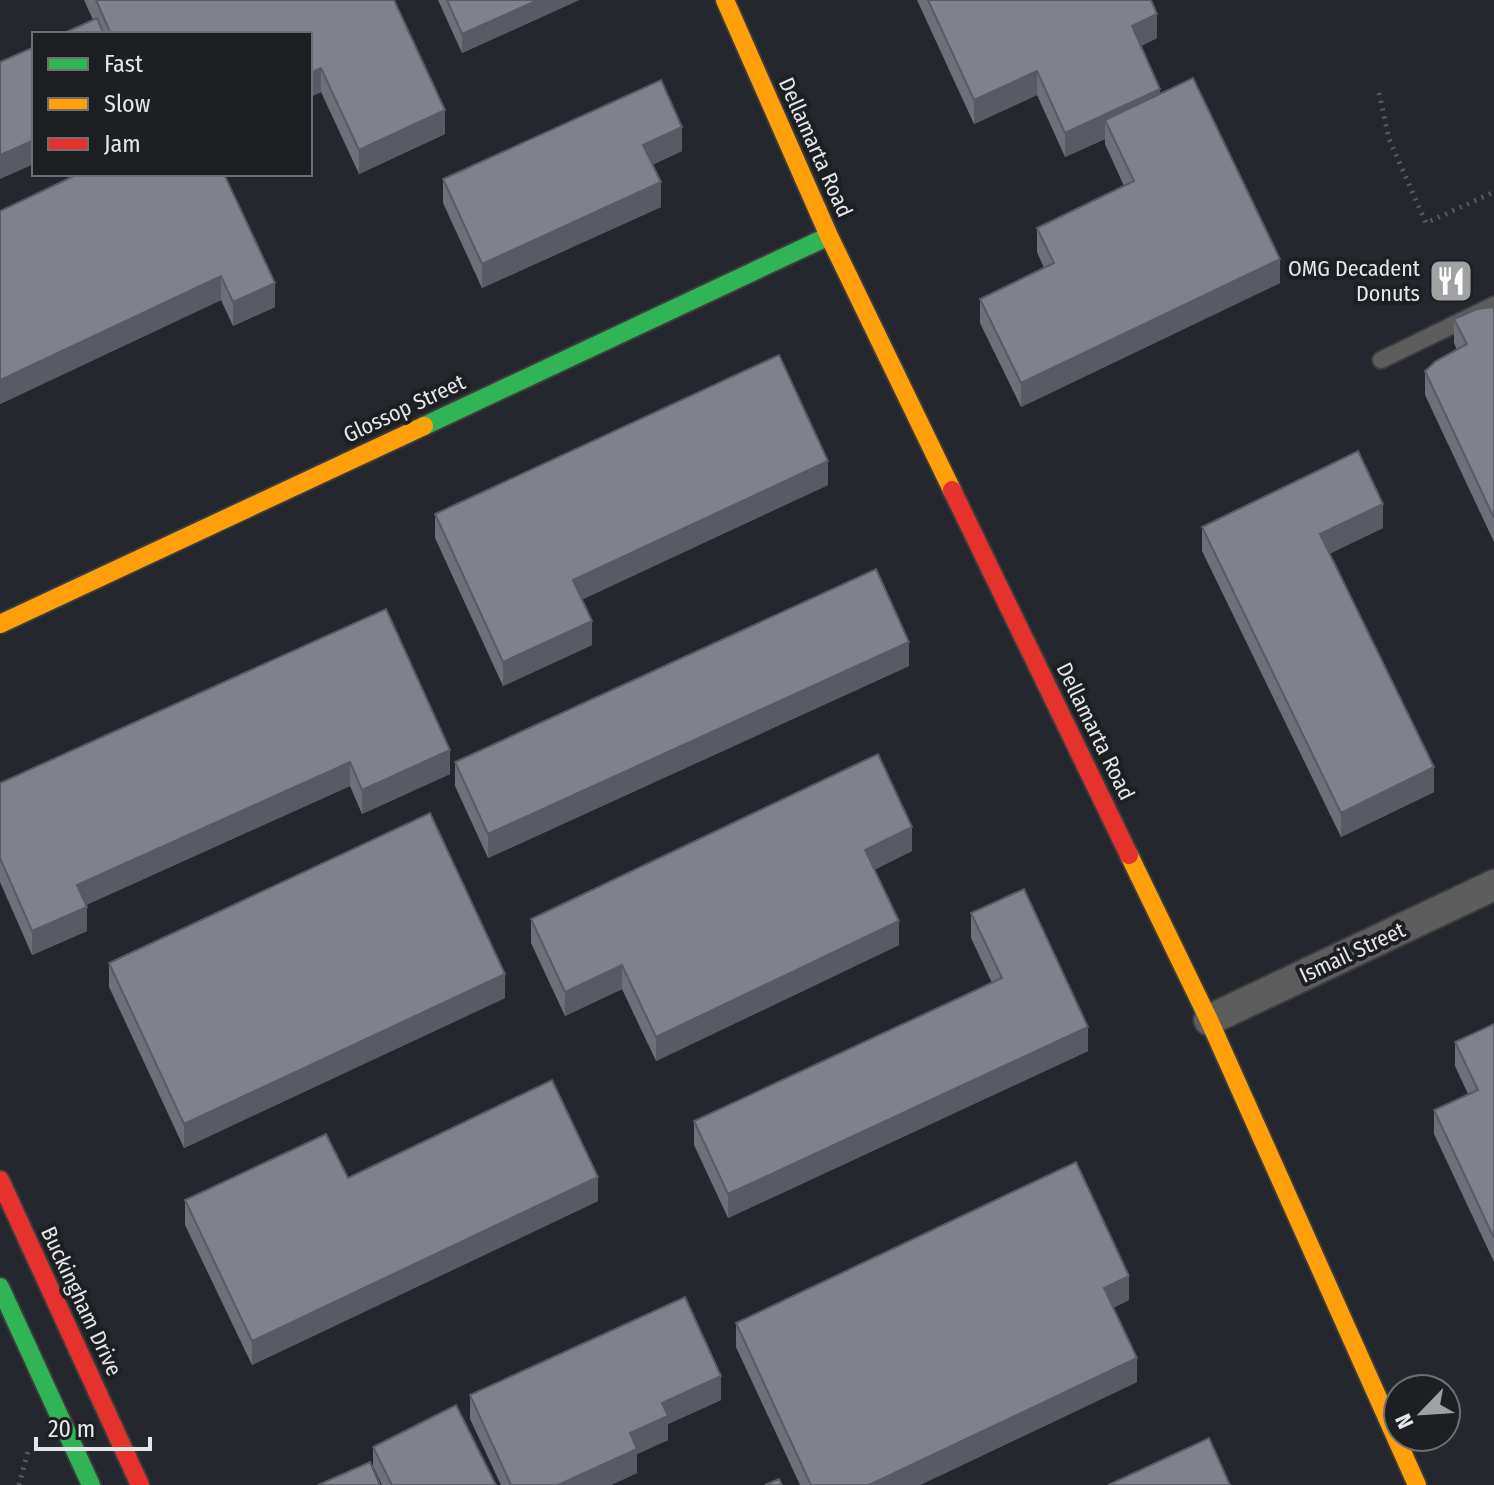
<svg xmlns="http://www.w3.org/2000/svg" width="1494" height="1485" viewBox="0 0 1494 1485" font-family="'Fira Sans Condensed',sans-serif">
  <rect width="100%" height="100%" fill="#1f2022"/>
  <path fill="#25272f" fill-rule="evenodd" d="M0 0H1494V1485H0ZM34 34H310V174H34ZM1398 1389H1446V1437H1398Z"/>
  <g fill="none" stroke-linecap="round" stroke-linejoin="round">
    <g stroke="#3c3c3d" stroke-width="20">
      <path id="lane" d="M1381 360 1494 305"/>
    </g>
    <g stroke="#3c3c3d" stroke-width="34">
      <path id="street" d="M1209 1020 1494 885"/>
    </g>
    <g stroke="#3c3c3d" stroke-width="22">
      <path id="fast" d="M424 426 829 236
        M0 1287 91 1485"/>
    </g>
    <g stroke="#3c3c3d" stroke-width="22">
      <path id="slow" d="M725 0 829 236 952 490
        M0 624 424 426
        M1129 855 1209 1020 1417 1485"/>
    </g>
    <g stroke="#3c3c3d" stroke-width="22">
      <path id="jam" d="M952 490 1129 855
        M0 1180 140 1485"/>
    </g>
    <path stroke="#5a5a5b" stroke-width="5" stroke-dasharray="2 6" stroke-linecap="butt" d="M1379 93 1389 139 1426 223 1494 192
      M19 1485 29 1447"/>
    <use href="#lane" stroke="#5d5d5e" stroke-width="16"/>
    <use href="#street" stroke="#5d5d5e" stroke-width="30"/>
    <use href="#fast" stroke="#30b455" stroke-width="18"/>
    <use href="#slow" stroke="#ff9f0a" stroke-width="18"/>
    <use href="#jam" stroke="#e5322d" stroke-width="18"/>
  </g>
  <path fill="#6d6f79" d="M84 0H394L445 134 359 174 321 92 310 97V34H62L93 20Z
    M438 0H579L462 53Z
    M917 0H1151L1157 38 1141 46 1160 93 1280 283 1021 407 980 323V299L1044 268 1037 252V228L1124 186 1105 144V139L1065 157 1037 95 974 124Z
    M682 151 652 165 661 207 482 288 443 203V179Z
    M78 174 275 307 233 326 221 300 0 404V211Z
    M1494 307V542L1425 395V371L1457 350 1454 343V319Z
    M828 485 582 599 592 645 503 686 435 538V514Z
    M1202 527 1383 528 1329 554 1434 792 1341 837 1202 551Z
    M386 609 450 774 362 814 350 786 86 905 87 931 32 955 0 882V783Z
    M909 666 488 858 455 786V762Z
    M912 851 874 870 899 945 656 1061 622 989 565 1016 531 943V919Z
    M971 913 1088 1051 728 1218 694 1145V1121L992 983 971 938Z
    M109 963 505 998 184 1148 109 987Z
    M1494 1024V1262L1434 1134V1110L1468 1094 1455 1066V1042Z
    M348 1178 598 1201 252 1365 185 1225V1200Z
    M1129 1300 1113 1308 1137 1382 920 1485H800L736 1347V1323Z
    M470 1395 721 1400 668 1424V1440L637 1454V1473L611 1485H501L470 1419Z
    M373 1447 496 1485H382L373 1466Z"/>
  <path fill="#595a63" d="M538 0H579L462 53V34Z
    M1157 14V38L1132 50V26Z
    M321 68V92L310 97V73Z
    M1037 71V95L974 124V100Z
    M1160 89V114L1105 120V139L1065 157V133Z
    M445 110V134L359 174V150Z
    M682 127V151L643 169V145Z
    M34 140V164L0 179V155Z
    M661 182V207L482 288V264Z
    M1280 259V283L1021 407V383Z
    M221 276V300L0 404V380Z
    M275 283V307L233 326V302Z
    M828 461V485L573 604V580Z
    M1383 504V528L1320 558V534Z
    M592 621V645L503 686V662Z
    M909 642V666L488 858V834Z
    M450 750V774L362 814V790Z
    M350 762V786L77 909V885Z
    M1434 767V792L1341 837V813Z
    M912 827V851L865 874V850Z
    M87 907V931L32 955V931Z
    M899 921V945L656 1061V1037Z
    M622 965V989L565 1016V992Z
    M505 974V998L184 1148V1124Z
    M1088 1027V1051L728 1218V1194Z
    M598 1177V1201L252 1365V1341Z
    M1129 1276V1300L1104 1312V1288Z
    M1137 1358V1382L920 1485H869Z
    M721 1376V1400L668 1424V1440L637 1454V1473L611 1485H558L630 1433 662 1403Z"/>
  <path fill="#7f818d" stroke="#595a63" stroke-width="2" d="M96 0H394L445 110 359 150 321 68 310 73V34H111Z
    M447 0H538L462 34Z
    M928 0H1151L1157 14 1132 26 1160 89 1065 133 1037 71 974 100Z
    M97 18 104 34H62Z
    M34 47V140L0 155V62Z
    M1193 78 1280 259 1021 383 980 299 1054 263 1037 228 1134 181 1105 120Z
    M661 80 682 127 643 145 661 182 482 264 443 179Z
    M78 174H224L275 283 233 302 221 276 0 380V211Z
    M1494 307V518L1425 371 1436 361 1467 344 1454 319 1477 309Z
    M779 355 828 461 573 580 592 621 503 662 435 514Z
    M1358 451 1383 504 1320 534 1434 767 1341 813 1202 527Z
    M876 569 909 642 488 834 455 762Z
    M386 609 450 750 362 790 350 762 77 885 87 907 32 931 0 858V783Z
    M878 754 912 827 865 850 899 921 656 1037 622 965 565 992 531 919Z
    M430 813 505 974 184 1124 109 963Z
    M1024 889 1088 1027 728 1194 694 1121 1002 978 971 913Z
    M1494 1024V1238L1434 1110 1478 1090 1455 1042Z
    M552 1080 598 1177 252 1341 185 1200 326 1134 348 1178Z
    M1076 1162 1129 1276 1104 1288 1137 1358 869 1485H811L736 1323Z
    M685 1297 721 1376 662 1403 668 1416 630 1433 637 1449 558 1485H511L470 1395Z
    M456 1405 496 1485H392L373 1447Z
    M1209 1438 1230 1485H1108Z
    M370 1462 380 1485H318Z
    M779 1479 782 1485H765Z"/>
  <defs>
    <g id="restaurant-square" transform="scale(2.3)"><rect x="-9" y="-9" width="18" height="18" rx="4" fill="#a0a1a3" stroke="#1e1f23"/><path d="M-5-6h1v4h1v-4h1v4h1v-4h1v5L-1.5 .5V6h-2V.5L-5-1ZM5-6V6H3V1.5H1.5Q1.5-4 5-6Z" fill="#fff"/></g>
  </defs>
  <g fill-rule="evenodd">
    <use href="#restaurant-square" x="1451" y="281"/>
  </g>
  <g text-anchor="middle" stroke-width="8" stroke-linejoin="round" paint-order="stroke">
    <g font-size="22" fill="#e5e6e9" stroke="#1e1f23">
      <text transform="translate(816 147) rotate(66)" y="8">Dellamarta Road</text>
      <text transform="translate(404 408) rotate(-25)" y="8">Glossop Street</text>
      <text transform="translate(1096 731) rotate(64)" y="8">Dellamarta Road</text>
      <text transform="translate(1352 952) rotate(-25)" y="8">Ismail Street</text>
      <text transform="translate(82 1301) rotate(65)" y="8">Buckingham Drive</text>
    </g>
    <g font-size="22" fill="#e5e6e9" stroke="#1e1f23" text-anchor="end">
      <text x="1420" y="276">OMG Decadent<tspan x="1420" dy="25">Donuts</tspan></text>
    </g>
  </g>
  <rect x="32" y="32" width="280" height="144" fill="#1e1f23" stroke="#6e6f72" stroke-width="2"/>
  <rect x="48" y="58" width="40" height="12" fill="#30b455" stroke="#6e6f72" stroke-width="2"/>
  <text x="104" y="72" font-size="24" fill="#e5e6e9">Fast</text>
  <rect x="48" y="98" width="40" height="12" fill="#ff9f0a" stroke="#6e6f72" stroke-width="2"/>
  <text x="104" y="112" font-size="24" fill="#e5e6e9">Slow</text>
  <rect x="48" y="138" width="40" height="12" fill="#e5322d" stroke="#6e6f72" stroke-width="2"/>
  <text x="104" y="152" font-size="24" fill="#e5e6e9">Jam</text>
  <g transform="translate(1422 1413) rotate(245)"><circle r="38" fill="#1e1f23" stroke="#6e6f72" stroke-width="2"/>
  <path d="M0-6L14 30L0 20L-14 30Z" fill="#a0a1a3"/>
  <text y="-12" font-size="22" font-weight="bold" text-anchor="middle" fill="#e5e6e9">N</text>
  </g>
  <path d="M36 1437v12h114v-12" fill="none" stroke="#e5e6e9" stroke-width="4"/>
  <text x="48" y="1437" font-size="24" fill="#e5e6e9" stroke="#1e1f23" stroke-width="6" paint-order="stroke">20 m</text>
</svg>
